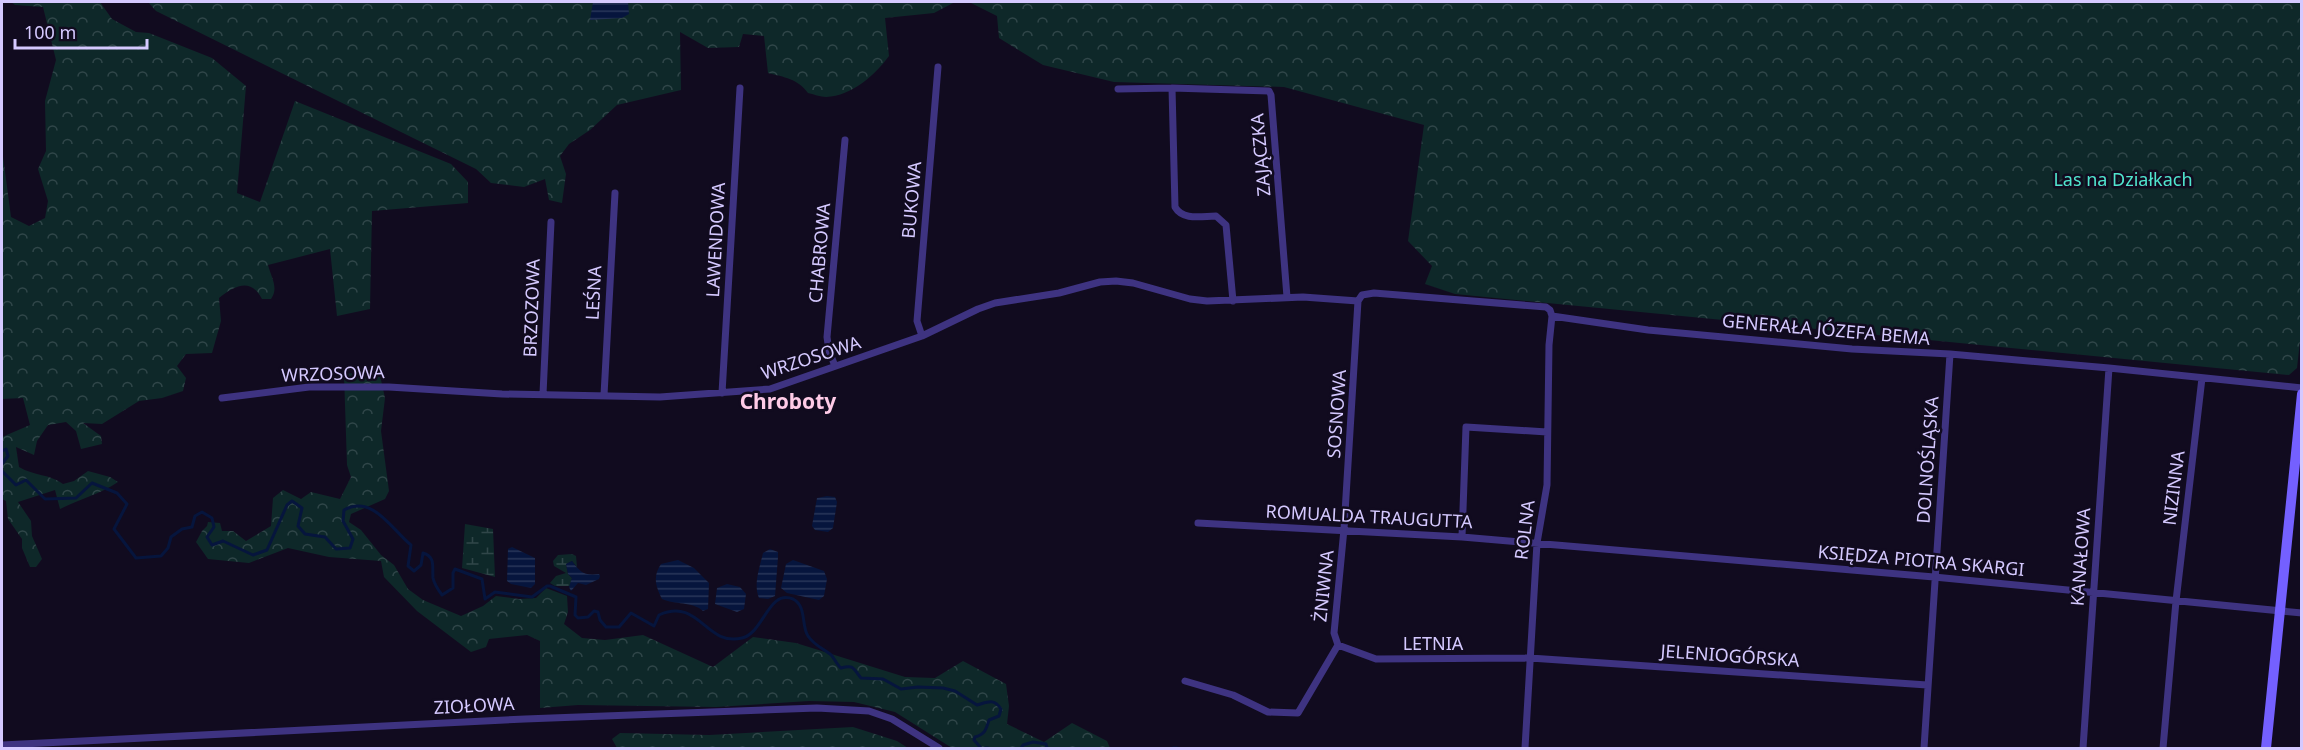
<svg xmlns="http://www.w3.org/2000/svg" width="2303" height="750" viewBox="0 0 2303 750" font-family="'Noto Sans',sans-serif">
  <defs>
    <pattern id="forest-crowns" width="20" height="18" patternUnits="userSpaceOnUse" patternTransform="scale(1.5)"><rect width="20" height="18" fill="#0e2829"/><path d="M2 6a3 3 0 1 1 6 0M12 15a3 3 0 1 1 6 0" fill="none" stroke="#304649"/></pattern>
    <pattern id="wetland-marsh" width="20" height="14" patternUnits="userSpaceOnUse" patternTransform="scale(1.5)"><rect width="20" height="14" fill="#0e2829"/><path d="M1 5h8M5 5V1M11 12h8M15 12V8" fill="none" stroke="#304649"/></pattern>
    <pattern id="water-rules" width="6" height="5" patternUnits="userSpaceOnUse" patternTransform="scale(1.5)"><rect width="6" height="5" fill="#06153d"/><path d="M0 2.5h6" fill="none" stroke="#29365a"/></pattern>
  </defs>
  <rect width="100%" height="100%" fill="#110b1f"/>
  <path fill="url(#forest-crowns)" d="M11 2H100L112 19 136 32 149 33 212 58 246 86 237 193 260 202 295 101 451 164 468 182V203L372 211 370 309 337 316 330 249 268 265C271 277 279 288 271 299H262C251 277 234 286 219 298L221 321 212 353 186 354 177 366 186 378 183 391 162 398 139 401 102 424 83 423 101 436 102 444 81 449 76 431 66 422 48 425 37 441 34 455 16 447 19 467C34 476 50 474 63 484L74 481 88 471 110 477 118 482C100 494 80 499 60 509L55 490 18 502 31 521 32 536 42 559 36 567H30L22 548V539L8 519 6 501 2 499V437L30 425 23 398 2 399V149L11 217 29 226 45 218 48 201 38 169 46 151 45 101 56 60 43 7 15 5Z
    M148 2H955L934 13 885 18 889 56C875 75 852 96 826 97 821 97 813 94 808 93 798 79 784 77 768 73L764 36 743 34 739 47 708 48 680 32 681 90 617 105 590 130 569 144 560 156 566 174 562 203 549 200 545 179 524 187 491 183 476 169 156 11Z
    M969 2H2301L2302 323 2297 368 2289 375 1455 294 1425 284 1432 266 1408 241 1424 125 1284 87 1114 82 1043 65 999 38 997 16Z
    M379 371 385 398 381 431 389 491 385 499 351 514 349 522 361 530 381 555 394 565 408 589 423 600 461 616 483 606 496 596 519 599 536 598 546 588 567 596 568 612 564 624 582 638 605 640 643 635 713 667 753 637 796 643 905 677 935 678 963 661 1006 684 1009 706 1007 724 1044 742 1072 723 1107 741 1110 748H952L895 712 854 702 809 701 716 707 578 705 540 708V641L527 635 489 639 486 647 471 652 417 611 384 577 381 561 329 557 288 548 249 563 208 559 196 542 202 531 207 526 208 522 220 523 222 531H233L246 541 271 526 273 498 283 490 301 499 311 492 340 499 351 477 347 465 344 374Z
    M853 727 897 741 908 748H617L612 739 620 733 709 735Z"/>
  <path fill="url(#wetland-marsh)" d="M465 524 493 529 495 577 462 568Z
    M572 554 576 556 577 567 572 561 566 564 568 574 572 578 570 586H555L550 583 556 576 566 573 554 566 553 561 558 555Z"/>
  <path fill="url(#water-rules)" d="M593 2H628L629 14 622 18 590 20Z
    M827 496 835 497 837 502 833 528 828 532 815 530 812 526 817 498Z
    M512 547 535 558V584L531 588 511 584 507 581 508 549Z
    M770 549 778 552V557L775 596 768 599 759 598C753 584 760 567 763 553Z
    M678 560 694 568 709 583 708 609 703 611C692 601 675 605 662 599 655 585 653 576 661 564Z
    M793 560 824 571 827 579 824 596 819 600 787 593 781 588 786 564Z
    M572 561C580 572 584 576 599 574L600 576 599 579 586 585 578 583 571 591 569 587 572 578 568 574 566 564Z
    M727 584 740 587 746 594 744 609 737 612 715 604 717 588Z"/>
  <g fill="none" stroke-linecap="round" stroke-linejoin="round">
    <path stroke="#06153d" stroke-width="3" d="M2 451 6 449 8 456 2 464
      M2 471 16 485 26 480 45 499 76 498 92 483 117 493 127 504 114 529 136 558 161 556 168 548 171 537 182 529 192 527 195 516 202 512 212 518 214 527 207 537 212 545 223 541 253 555 267 550 287 505 292 501 302 508 298 526 305 534 325 537 336 549 350 548 353 539 343 521 344 510C373 494 392 530 411 545L408 566 414 571 421 565 423 553C436 557 432 567 433 578 434 583 439 591 442 595L453 588V573L455 569 482 579 485 599 495 592 532 597 547 586H550L576 597 575 615 578 618 588 617 594 611 598 612 600 620 606 627H619L631 613 654 626 659 615C700 597 705 647 742 638 764 633 768 589 793 599 807 606 801 626 808 636 814 645 822 648 830 654 834 657 836 664 841 668 855 664 853 669 861 678L883 679 901 689 918 687 943 688 955 691 977 705C988 702 994 698 1001 709L999 716 989 720C986 730 985 734 975 737L974 740 981 748
      M985 748H988
      M1021 748 1023 745 1033 742 1046 744 1047 748
      M1173 748H1177"/>
    <path stroke="#3e3381" stroke-width="7" d="M1172 88 1175 207C1183 221 1202 216 1216 216L1226 225 1233 301
      M1118 89 1172 88 1269 91 1271 95 1287 297
      M1358 301 1362 295 1374 293 1546 307 1550 310 1552 316
      M1552 316 1648 330 1852 349 1950 354 2109 368 2302 388
      M922 336 917 321 938 67
      M835 366 829 351 827 337 845 140
      M722 393 740 88
      M543 394 551 222
      M604 395 615 193
      M222 398 309 387H389L502 394 660 397 770 389 922 336 978 309 995 303 1059 293 1100 282 1116 281 1133 283 1190 299 1207 301 1303 297 1358 301
      M1198 523 1462 537 1934 577 2302 613
      M1462 537 1466 427 1547 432
      M1338 645 1376 659 1530 658 1927 685
      M1338 645 1334 633 1344 529 1358 301
      M1185 681 1233 695 1268 712 1298 713 1338 645
      M2 745 525 719 817 708 869 711 892 719 939 748
      M1525 748 1537 543 1547 485 1549 345 1552 316
      M1924 748 1950 354
      M2083 748 2109 368
      M2163 748 2176 601 2202 378"/>
    <path stroke="#7460ff" stroke-width="10" d="M2266 748 2302 394"/>
  </g>
  <g text-anchor="middle" stroke-width="5" stroke-linejoin="round" paint-order="stroke">
    <g font-size="18" fill="#d5c9ff" stroke="#110b1f">
      <text transform="translate(1261 155) rotate(-95)" y="6">ZAJĄCZKA</text>
      <text transform="translate(912 200) rotate(-85)" y="6">BUKOWA</text>
      <text transform="translate(716 240) rotate(-87)" y="6">LAWENDOWA</text>
      <text transform="translate(820 253) rotate(-85)" y="6">CHABROWA</text>
      <text transform="translate(594 293) rotate(-87)" y="6">LEŚNA</text>
      <text transform="translate(532 308) rotate(-88)" y="6">BRZOZOWA</text>
      <text transform="translate(1826 330) rotate(5)" y="6">GENERAŁA JÓZEFA BEMA</text>
      <text transform="translate(811 358) rotate(-18)" y="6">WRZOSOWA</text>
      <text transform="translate(333 374) rotate(-2)" y="6">WRZOSOWA</text>
      <text transform="translate(1337 414) rotate(-86)" y="6">SOSNOWA</text>
      <text transform="translate(1928 460) rotate(-86)" y="6">DOLNOŚLĄSKA</text>
      <text transform="translate(2174 488) rotate(-83)" y="6">NIZINNA</text>
      <text transform="translate(1369 517) rotate(3)" y="6">ROMUALDA TRAUGUTTA</text>
      <text transform="translate(1525 530) rotate(-83)" y="6">ROLNA</text>
      <text transform="translate(2081 557) rotate(-86)" y="6">KANAŁOWA</text>
      <text transform="translate(1921 561) rotate(5)" y="6">KSIĘDZA PIOTRA SKARGI</text>
      <text transform="translate(1324 586) rotate(-84)" y="6">ŻNIWNA</text>
      <text x="1433" y="650">LETNIA</text>
      <text transform="translate(1730 656) rotate(4)" y="6">JELENIOGÓRSKA</text>
      <text transform="translate(474 706) rotate(-3)" y="6">ZIOŁOWA</text>
    </g>
    <g font-size="18" fill="#50e5ce" stroke="#110b1f">
      <text x="2123" y="186">Las na Działkach</text>
    </g>
    <g font-size="21" font-weight="bold" fill="#ffcbe7" stroke="#110b1f">
      <text x="788" y="409">Chroboty</text>
    </g>
  </g>
  <rect width="2303" height="750" fill="none" stroke="#d5c9ff" stroke-width="6"/>
  <path d="M15 39v9h132v-9" fill="none" stroke="#d5c9ff" stroke-width="3"/>
  <text x="24" y="39" font-size="18" fill="#d5c9ff" stroke="#110b1f" stroke-width="4.5" paint-order="stroke">100 m</text>
</svg>
